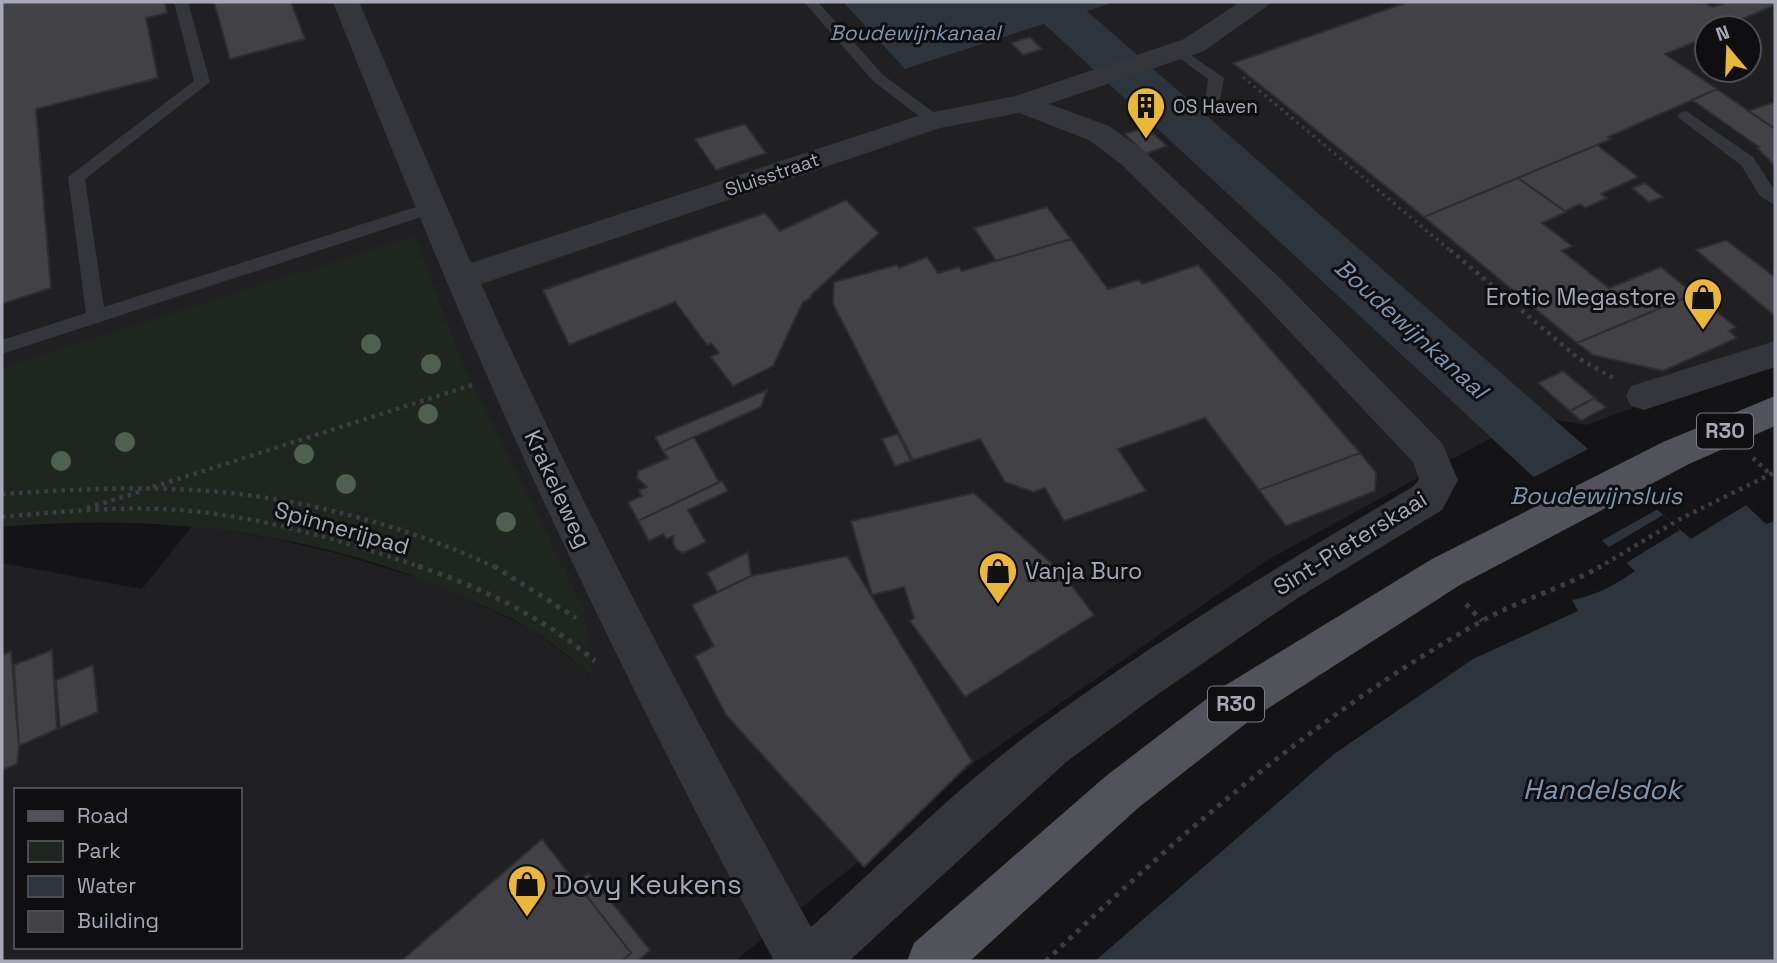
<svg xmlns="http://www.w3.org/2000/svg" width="1777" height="963" viewBox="0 0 1777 963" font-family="'Space Grotesk',sans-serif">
  <rect width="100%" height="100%" fill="#141416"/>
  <path fill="#202023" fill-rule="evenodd" d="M2 2H843L905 69 1044 24 1491 438 1269 559 974 763 863 858 735 961H2V563L142 589 193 525 271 538 340 554 434 583 531 629 591 674 466 371 415 237 2 367ZM16 790H240V947H16Z
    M1115 2H1775V355L1587 425 1551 419 1086 11ZM1707 28H1749V70H1707Z"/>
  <path fill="#1f2620" d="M415 236 466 371 584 610 592 675C572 660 553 643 532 630 515 619 494 611 475 602 329 533 161 512 2 527V367Z"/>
  <path fill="#2d343b" d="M843 2H1115L1087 11 1691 539 1746 505 1766 524 1775 521V961H1095L1334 754 1473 659 1578 611 1572 600C1597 595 1615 585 1635 571L1044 24 905 69Z"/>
  <path fill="#141416" d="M1590 448 1660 508 1599 542 1530 479Z
    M1663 515 1680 530 1626 563 1609 547Z"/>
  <path fill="#414146" stroke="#2e2e32" stroke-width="2" d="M2 2H165L167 13 146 18 158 78 36 109 51 288 2 304Z
    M214 2H291L305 39 230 59Z
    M1408 2H1703L1713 7 1728 2H1775V5L1738 21 1741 23 1730 28H1707V37L1665 54 1717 89 1608 137 1611 139 1424 217 1233 63Z
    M1030 37 1042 49 1023 55 1011 43Z
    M1717 89 1775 129V166L1757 148 1759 147 1692 100Z
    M1775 102V129L1748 111Z
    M745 124 766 153 716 170 695 139Z
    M1146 127 1167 146 1145 154 1125 134Z
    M1597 145 1638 177 1601 194 1607 198 1585 208 1580 204 1565 211 1518 178Z
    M1518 178 1566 212 1542 223 1572 246 1562 251 1609 288 1661 267 1694 294 1577 343 1424 217Z
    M1645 183 1663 197 1649 202 1632 188Z
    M846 200 879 233 810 296 811 298 803 302 773 366 733 386 711 357 719 353 711 343 707 345 675 302 569 345 543 290 765 213 780 231Z
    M1047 207 1071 239 996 261 974 228Z
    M1071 239 1108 289 1139 280 1142 284 1198 265 1360 453 1259 490 1205 418 1118 449 1146 491 1064 521 1045 488 1033 492 1005 482 980 439 913 460 833 304 834 282 897 265 899 268 927 257 938 273 959 267 962 271Z
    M1726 240 1775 277V316L1696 250Z
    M1694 294 1736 327 1729 331 1737 338 1663 371 1593 355 1577 343Z
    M1563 371 1595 398 1570 411 1538 383Z
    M767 390 761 407 663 451 655 437Z
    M1594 398 1606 407 1581 421 1570 411Z
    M898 434 911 461 895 466 882 439Z
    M694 437 719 482 638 521 628 502 642 496 639 490 647 487 637 478 638 471 668 458 663 451Z
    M1360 453 1376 473 1375 491 1286 526 1259 490Z
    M722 481 728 491 688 510 706 542 683 553 676 549 673 543 674 536 666 539 663 534 649 541 638 521Z
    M974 493 1063 574 1094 615 965 697 910 621 914 618 904 587 872 595 851 521Z
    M748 552 751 576 717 592 707 573Z
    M847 556 972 761 864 867 726 715 695 656 714 646 692 605 751 576Z
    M52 650 57 729 19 746 14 665Z
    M11 651 19 746 17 764 2 770V655Z
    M93 665 98 712 60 728 56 680Z
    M542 839 631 953 622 961H401Z
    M588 873 650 950 638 961H622L631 953 577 883Z"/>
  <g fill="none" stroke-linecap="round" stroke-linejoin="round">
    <path stroke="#3b3d42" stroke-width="3.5" stroke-dasharray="2.5 4.5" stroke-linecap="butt" d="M1243 77 1452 252"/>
    <path stroke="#3b3d42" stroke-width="4.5" stroke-dasharray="3.5 5" stroke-linecap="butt" d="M1450 250 1578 358 1613 378
      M1753 458 1770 474
      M153 487 472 385
      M2 494C78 489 155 485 231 493 320 503 417 530 497 568
      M87 508 142 491
      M2 517C55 512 109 507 163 509 252 513 340 540 424 568
      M1598 568 1680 519 1775 472"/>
    <path stroke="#3b3d42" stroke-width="5" stroke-dasharray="4.5 6" stroke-linecap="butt" d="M418 566C482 588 543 617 595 661
      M494 566 576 618
      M1466 604 1482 621
      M1046 961C1178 835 1320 712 1480 622 1519 600 1562 589 1601 566"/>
    <path fill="#35363b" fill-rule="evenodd" d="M174 2H188L210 82 85 179 104 307 425 204H437L440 208 437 212 2 354V340L86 313 68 177 194 81Z
      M804 2H818L883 75 940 117 942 120 940 123H928L873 81Z
      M1179 47 1224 78 1219 106H1207L1205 103 1208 79 1174 54 1172 51 1174 48Z
      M1686 111 1753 157 1775 191V205L1760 196 1741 165 1680 119 1678 116 1680 113Z"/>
    <path fill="#35363b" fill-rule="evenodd" d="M333 2H359L471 263 924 114 1015 96 1184 39 1240 2H1270L1266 7 1204 51 1049 104 1109 126 1144 151 1282 280 1442 443 1458 480 1442 510 1296 599 1151 699 1065 763 849 961H774C695 813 619 663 548 511 470 344 401 173 333 2ZM1019 113 1089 140 1122 165 1258 298 1413 462 1419 479 1414 486C1284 563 1155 640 1034 730 955 789 884 861 811 927 693 717 580 504 481 284L940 128Z
      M1775 341V367L1644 410 1631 406 1626 396 1631 386Z"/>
    <path fill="#52535a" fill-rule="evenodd" d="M1775 396V426L1689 464 1460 585 1253 718 1138 808 970 961H907L914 943 1106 776 1221 688 1432 559 1663 442Z"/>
  </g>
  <g fill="#4e6151">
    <circle cx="371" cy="344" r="10"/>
    <circle cx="431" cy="364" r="10"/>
    <circle cx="428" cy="414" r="10"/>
    <circle cx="125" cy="442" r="10"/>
    <circle cx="304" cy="454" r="10"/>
    <circle cx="61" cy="461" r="10"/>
    <circle cx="346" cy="484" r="10"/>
    <circle cx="506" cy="522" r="10"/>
  </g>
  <defs>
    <g id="building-pin" transform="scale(2.0125)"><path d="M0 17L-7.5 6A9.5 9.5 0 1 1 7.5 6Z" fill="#eab738" stroke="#0f0f11"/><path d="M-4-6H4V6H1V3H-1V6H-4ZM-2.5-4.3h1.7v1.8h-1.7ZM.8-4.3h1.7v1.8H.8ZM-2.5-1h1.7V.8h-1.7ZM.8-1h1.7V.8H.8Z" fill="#111"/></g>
    <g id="shop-pin" transform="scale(2.0125)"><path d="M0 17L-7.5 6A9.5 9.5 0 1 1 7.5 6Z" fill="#eab738" stroke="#0f0f11"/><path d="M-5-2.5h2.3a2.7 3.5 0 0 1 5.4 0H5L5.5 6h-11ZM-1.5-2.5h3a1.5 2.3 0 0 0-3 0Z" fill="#111"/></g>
  </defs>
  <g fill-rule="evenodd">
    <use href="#building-pin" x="1146" y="106"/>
    <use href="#shop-pin" x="1703" y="297"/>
    <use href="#shop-pin" x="998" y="571"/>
    <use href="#shop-pin" x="527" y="884"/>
  </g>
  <g text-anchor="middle" stroke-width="6" stroke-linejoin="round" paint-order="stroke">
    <g font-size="19" fill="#a7aab6" stroke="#0f0f11" text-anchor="start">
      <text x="1173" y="113">OS Haven</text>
    </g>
    <g font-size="19" fill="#a7aab6" stroke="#0f0f11">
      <text transform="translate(772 174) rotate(-19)" y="7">Sluisstraat</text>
    </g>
    <g font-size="21" font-style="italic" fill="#7f96af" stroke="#0f0f11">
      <text x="915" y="40">Boudewijnkanaal</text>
    </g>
    <g fill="#0f0f11" stroke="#797c84" stroke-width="2">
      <rect x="1697" y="413.5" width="56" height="35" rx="5"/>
      <rect x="1208" y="686.5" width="56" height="35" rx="5"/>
    </g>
    <g font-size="21" font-weight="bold" fill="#a7aab6">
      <text x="1725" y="438">R30</text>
      <text x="1236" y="711">R30</text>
    </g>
    <g font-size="23" fill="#a7aab6" stroke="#0f0f11" text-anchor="end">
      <text x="1676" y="305">Erotic Megastore</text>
      <text x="1025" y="579" text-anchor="start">Vanja Buro</text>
    </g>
    <g font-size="23" fill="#a7aab6" stroke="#0f0f11">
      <text transform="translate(558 489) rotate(65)" y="8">Krakeleweg</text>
      <text transform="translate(342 528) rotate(16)" y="8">Spinnerijpad</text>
      <text transform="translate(1350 543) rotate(-32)" y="8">Sint-Pieterskaai</text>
    </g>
    <g font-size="24" font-style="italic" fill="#7f96af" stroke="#0f0f11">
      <text transform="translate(1411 329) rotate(42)" y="8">Boudewijnkanaal</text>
      <text x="1596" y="504">Boudewijnsluis</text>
    </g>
    <g font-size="28" font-style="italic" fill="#7f96af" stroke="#0f0f11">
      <text x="1602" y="799">Handelsdok</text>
    </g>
    <g font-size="28" fill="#a7aab6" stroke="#0f0f11" text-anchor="start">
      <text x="554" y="894">Dovy Keukens</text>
    </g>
  </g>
  <rect width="1777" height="963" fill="none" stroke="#a7aab6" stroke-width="7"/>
  <rect x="14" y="788" width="228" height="161" fill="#0f0f11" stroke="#4c4d53" stroke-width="2"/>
  <rect x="28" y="811" width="35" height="10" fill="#52535a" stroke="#4c4d53" stroke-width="2"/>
  <text x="77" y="823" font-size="21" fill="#a7aab6">Road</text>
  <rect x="28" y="841" width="35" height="21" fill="#1f2620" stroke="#4c4d53" stroke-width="2"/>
  <text x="77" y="858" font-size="21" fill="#a7aab6">Park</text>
  <rect x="28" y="876" width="35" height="21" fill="#2d343b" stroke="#4c4d53" stroke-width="2"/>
  <text x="77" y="893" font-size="21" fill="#a7aab6">Water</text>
  <rect x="28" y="911" width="35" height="21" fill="#414146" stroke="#4c4d53" stroke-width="2"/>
  <text x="77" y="928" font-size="21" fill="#a7aab6">Building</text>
  <g transform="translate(1728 49) rotate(341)"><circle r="33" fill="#0f0f11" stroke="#4c4d53" stroke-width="2"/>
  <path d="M0-5L12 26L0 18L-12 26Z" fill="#eab738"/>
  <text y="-10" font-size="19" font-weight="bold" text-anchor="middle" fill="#a7aab6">N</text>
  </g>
</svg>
